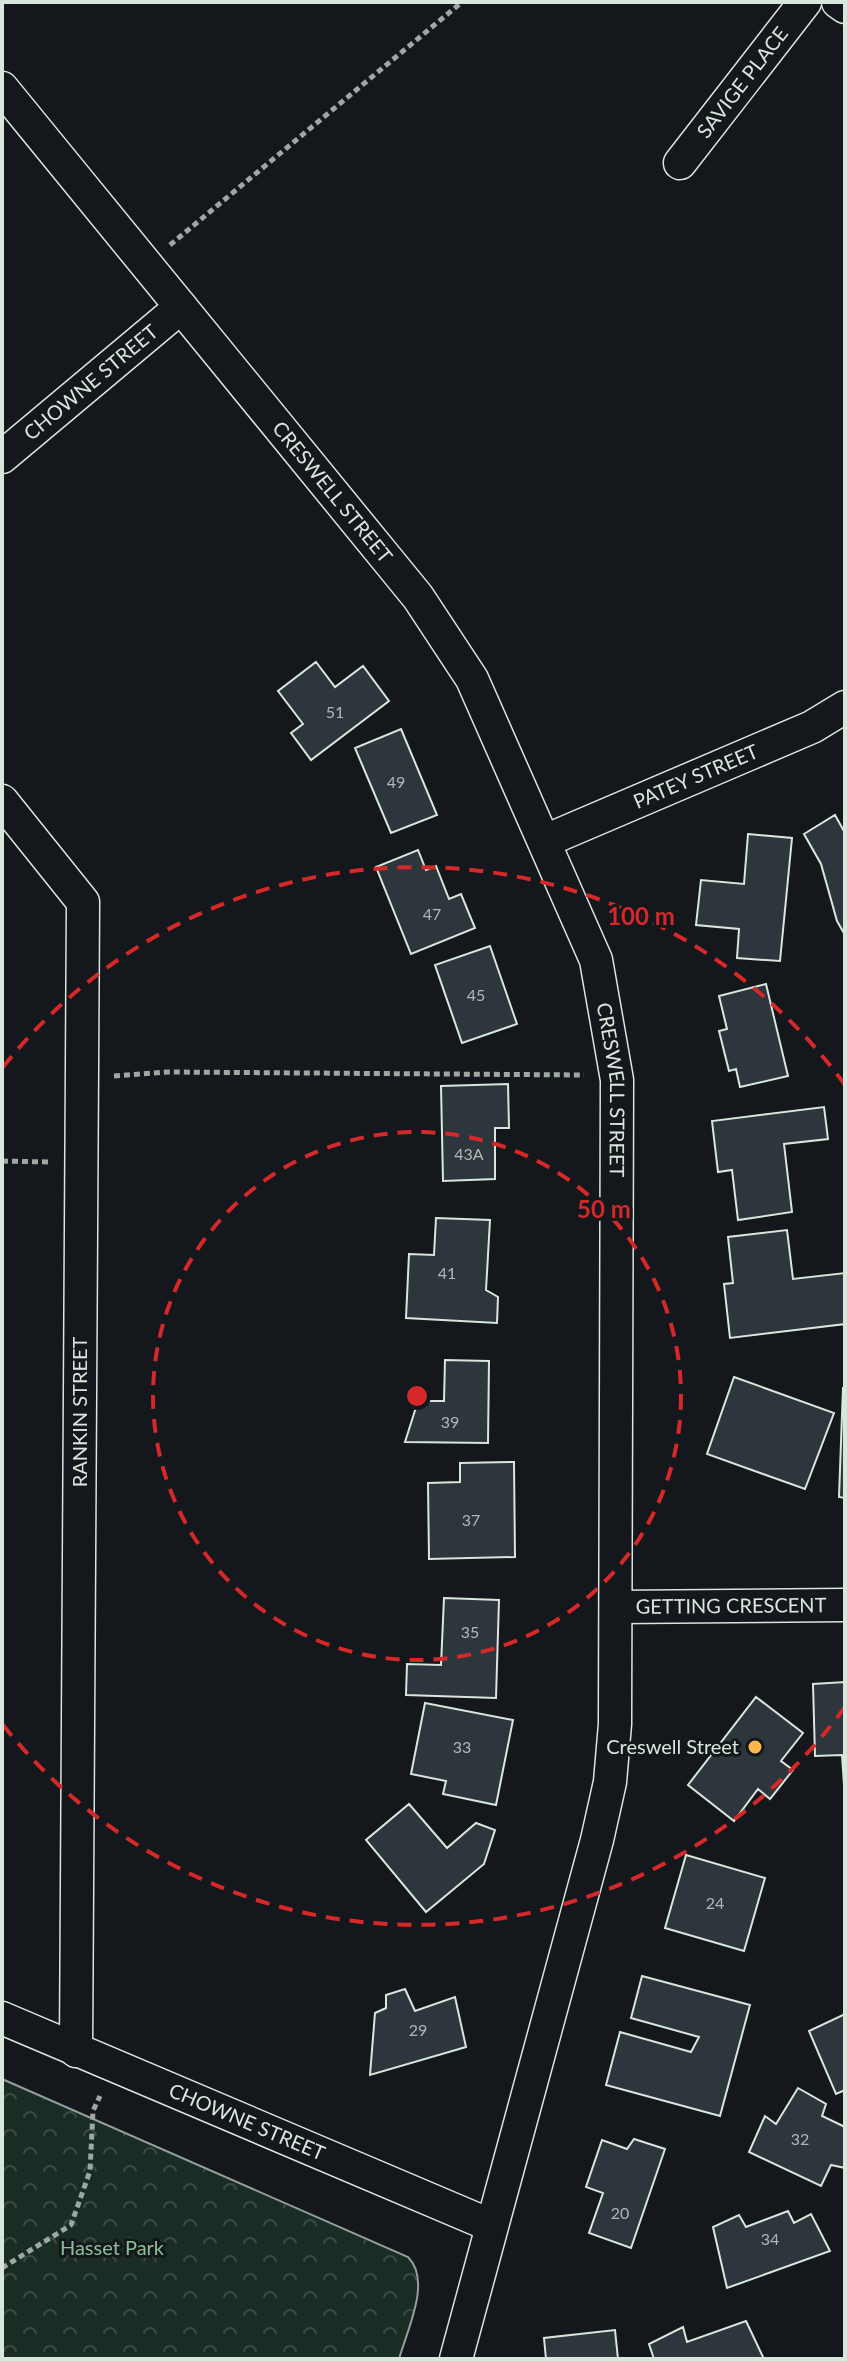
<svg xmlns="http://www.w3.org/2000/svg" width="847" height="2361" viewBox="0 0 847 2361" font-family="Lato,sans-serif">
  <defs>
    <pattern id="park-crowns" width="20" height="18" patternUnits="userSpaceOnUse" patternTransform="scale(2)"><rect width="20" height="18" fill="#1a2d24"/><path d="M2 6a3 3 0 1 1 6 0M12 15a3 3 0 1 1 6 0" fill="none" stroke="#3b4b43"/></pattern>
  </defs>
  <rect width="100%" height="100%" fill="#14181c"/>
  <path fill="url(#park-crowns)" stroke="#939e99" stroke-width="2" d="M2 2079 408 2257C432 2281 407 2330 399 2359H2Z"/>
  <path fill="#2c363c" stroke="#d8e6dc" stroke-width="2" d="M316 662 335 687 363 666 389 701 311 760 291 733 303 724 278 691Z
    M401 729 437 815 391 833 355 748Z
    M835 815 845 833V935L837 921 821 864 804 834Z
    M748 834 792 838 780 961 737 958 739 929 696 925 701 880 744 884Z
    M418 850 426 870 436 866 449 899 461 894 475 928 411 954 376 867Z
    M490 946 517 1024 462 1043 435 965Z
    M766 984 788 1076 740 1087 736 1069 729 1071 719 1031 727 1029 719 996Z
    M508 1084 509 1128H495V1179L443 1181 441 1086Z
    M824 1107 828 1139 784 1144 792 1212 738 1220 732 1170 718 1172 712 1121Z
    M436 1218 490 1220 486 1290 498 1297 497 1323 406 1318 409 1254 434 1255Z
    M787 1230 793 1279 845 1273V1324L730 1338 724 1284 733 1283 728 1237Z
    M445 1360 489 1361 488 1443 405 1442 418 1401H444Z
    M734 1377 834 1413 805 1489 707 1454Z
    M843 1388H845V1498L839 1497Z
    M514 1462 515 1557 429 1559 428 1483 460 1482V1463Z
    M444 1598 499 1600 496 1698 406 1695 407 1664 441 1665Z
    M845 1682V1785H844L842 1755 815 1756 813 1684Z
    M756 1697 803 1733 781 1761 793 1770 770 1799 758 1789 734 1821 688 1785Z
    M425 1703 513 1720 496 1805 443 1794 446 1781 411 1774Z
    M409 1804 447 1848 476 1823 495 1830 484 1864 426 1912 366 1840Z
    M686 1855 765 1878 744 1951 665 1928Z
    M642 1976 750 2005 720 2116 606 2085 620 2032 691 2052 699 2037 631 2018Z
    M405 1989 415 2011 455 1997 466 2047 370 2075 375 2013 386 2008V1995Z
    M845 2014V2090L836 2094 809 2031Z
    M798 2088 826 2104 822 2116 845 2127V2168L831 2165 821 2186 749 2152 765 2116 776 2124Z
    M634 2139 665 2149 631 2248 589 2233 603 2193 586 2187 602 2140 627 2149Z
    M788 2211 794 2223 811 2214 830 2251 727 2288 713 2227 739 2215 746 2227Z
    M746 2321 764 2359H654L649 2344 683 2327 687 2342Z
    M615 2330 618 2359H546L544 2338Z"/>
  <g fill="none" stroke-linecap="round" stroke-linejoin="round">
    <g stroke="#d8e6dc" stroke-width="35">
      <g id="street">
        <path d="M838 2 845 7"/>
        <path id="s1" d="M2 88 418 597 472 679 596 960 617 1080 615 1724 610 1782 597 1840 456 2359"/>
        <path id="s2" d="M680 163 805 2"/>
        <path id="s3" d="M2 457 181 307"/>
        <path d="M2 801 83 902 76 2051"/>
        <path id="s4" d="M545 841 812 727 845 707"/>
        <path id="s5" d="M617 1607 845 1605"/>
        <path id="s6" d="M2 2018 490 2225"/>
      </g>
    </g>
    <path stroke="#9da8a2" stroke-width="5" stroke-dasharray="6 4" stroke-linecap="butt" d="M170 245 462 2
      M114 1076 168 1072 584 1075
      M2 1161 49 1162
      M2 2268 71 2225 90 2171 93 2111 100 2096"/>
    <use href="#street" stroke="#14181c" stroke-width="32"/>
    <path stroke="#d8e6dc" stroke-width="4" d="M2 2282V2309"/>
  </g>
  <g fill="none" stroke="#d62828" stroke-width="4" stroke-dasharray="14 10">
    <circle cx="417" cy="1396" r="264"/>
    <path d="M845 1707A529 529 0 0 1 3 1725M3 1067A529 529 0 0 1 845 1085"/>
  </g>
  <circle fill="#ffb74d" stroke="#14181c" stroke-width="3" cx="755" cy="1747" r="8"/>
  <g text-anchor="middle" stroke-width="6" stroke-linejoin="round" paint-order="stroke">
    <g font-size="16" fill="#adbab4">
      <text x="335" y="718">51</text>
      <text x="396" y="788">49</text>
      <text x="432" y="920">47</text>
      <text x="476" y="1001">45</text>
      <text x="469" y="1160">43A</text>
      <text x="447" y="1279">41</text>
      <text x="450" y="1428">39</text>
      <text x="471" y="1526">37</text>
      <text x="470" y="1638">35</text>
      <text x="462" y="1753">33</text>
      <text x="715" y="1909">24</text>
      <text x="418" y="2036">29</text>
      <text x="800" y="2145">32</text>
      <text x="620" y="2219">20</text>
      <text x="770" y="2245">34</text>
    </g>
    <g font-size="20" fill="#d8e6dc" stroke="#14181c">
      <text dy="7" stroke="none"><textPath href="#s2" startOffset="102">SAVIGE PLACE</textPath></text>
      <text dy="7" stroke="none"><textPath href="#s3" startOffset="116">CHOWNE STREET</textPath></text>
      <text dy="7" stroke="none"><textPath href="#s1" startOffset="522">CRESWELL STREET</textPath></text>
      <text dy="7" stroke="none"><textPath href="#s4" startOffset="164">PATEY STREET</textPath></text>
      <text dy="7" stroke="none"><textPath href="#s1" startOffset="1194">CRESWELL STREET</textPath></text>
      <text transform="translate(80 1412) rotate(-90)" y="7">RANKIN STREET</text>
      <text dy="7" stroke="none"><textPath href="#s5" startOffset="114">GETTING CRESCENT</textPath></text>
      <text dy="7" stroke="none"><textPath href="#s6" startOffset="266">CHOWNE STREET</textPath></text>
    </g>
    <g font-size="20" fill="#d8e6dc" stroke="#14181c" text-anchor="end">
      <text x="739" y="1754">Creswell Street</text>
    </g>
    <g font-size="20" fill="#8ac095" stroke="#14181c">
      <text x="112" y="2255">Hasset Park</text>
    </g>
  </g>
  <circle cx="417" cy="1396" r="12" fill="#d62828" stroke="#14181c" stroke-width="4"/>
  <g font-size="24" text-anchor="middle" font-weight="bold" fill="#d62828" stroke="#14181c" stroke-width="6" stroke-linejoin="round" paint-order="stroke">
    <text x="641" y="925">100 m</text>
    <text x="604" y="1218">50 m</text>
  </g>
  <rect width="847" height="2361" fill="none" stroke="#d8e6dc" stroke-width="8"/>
</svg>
